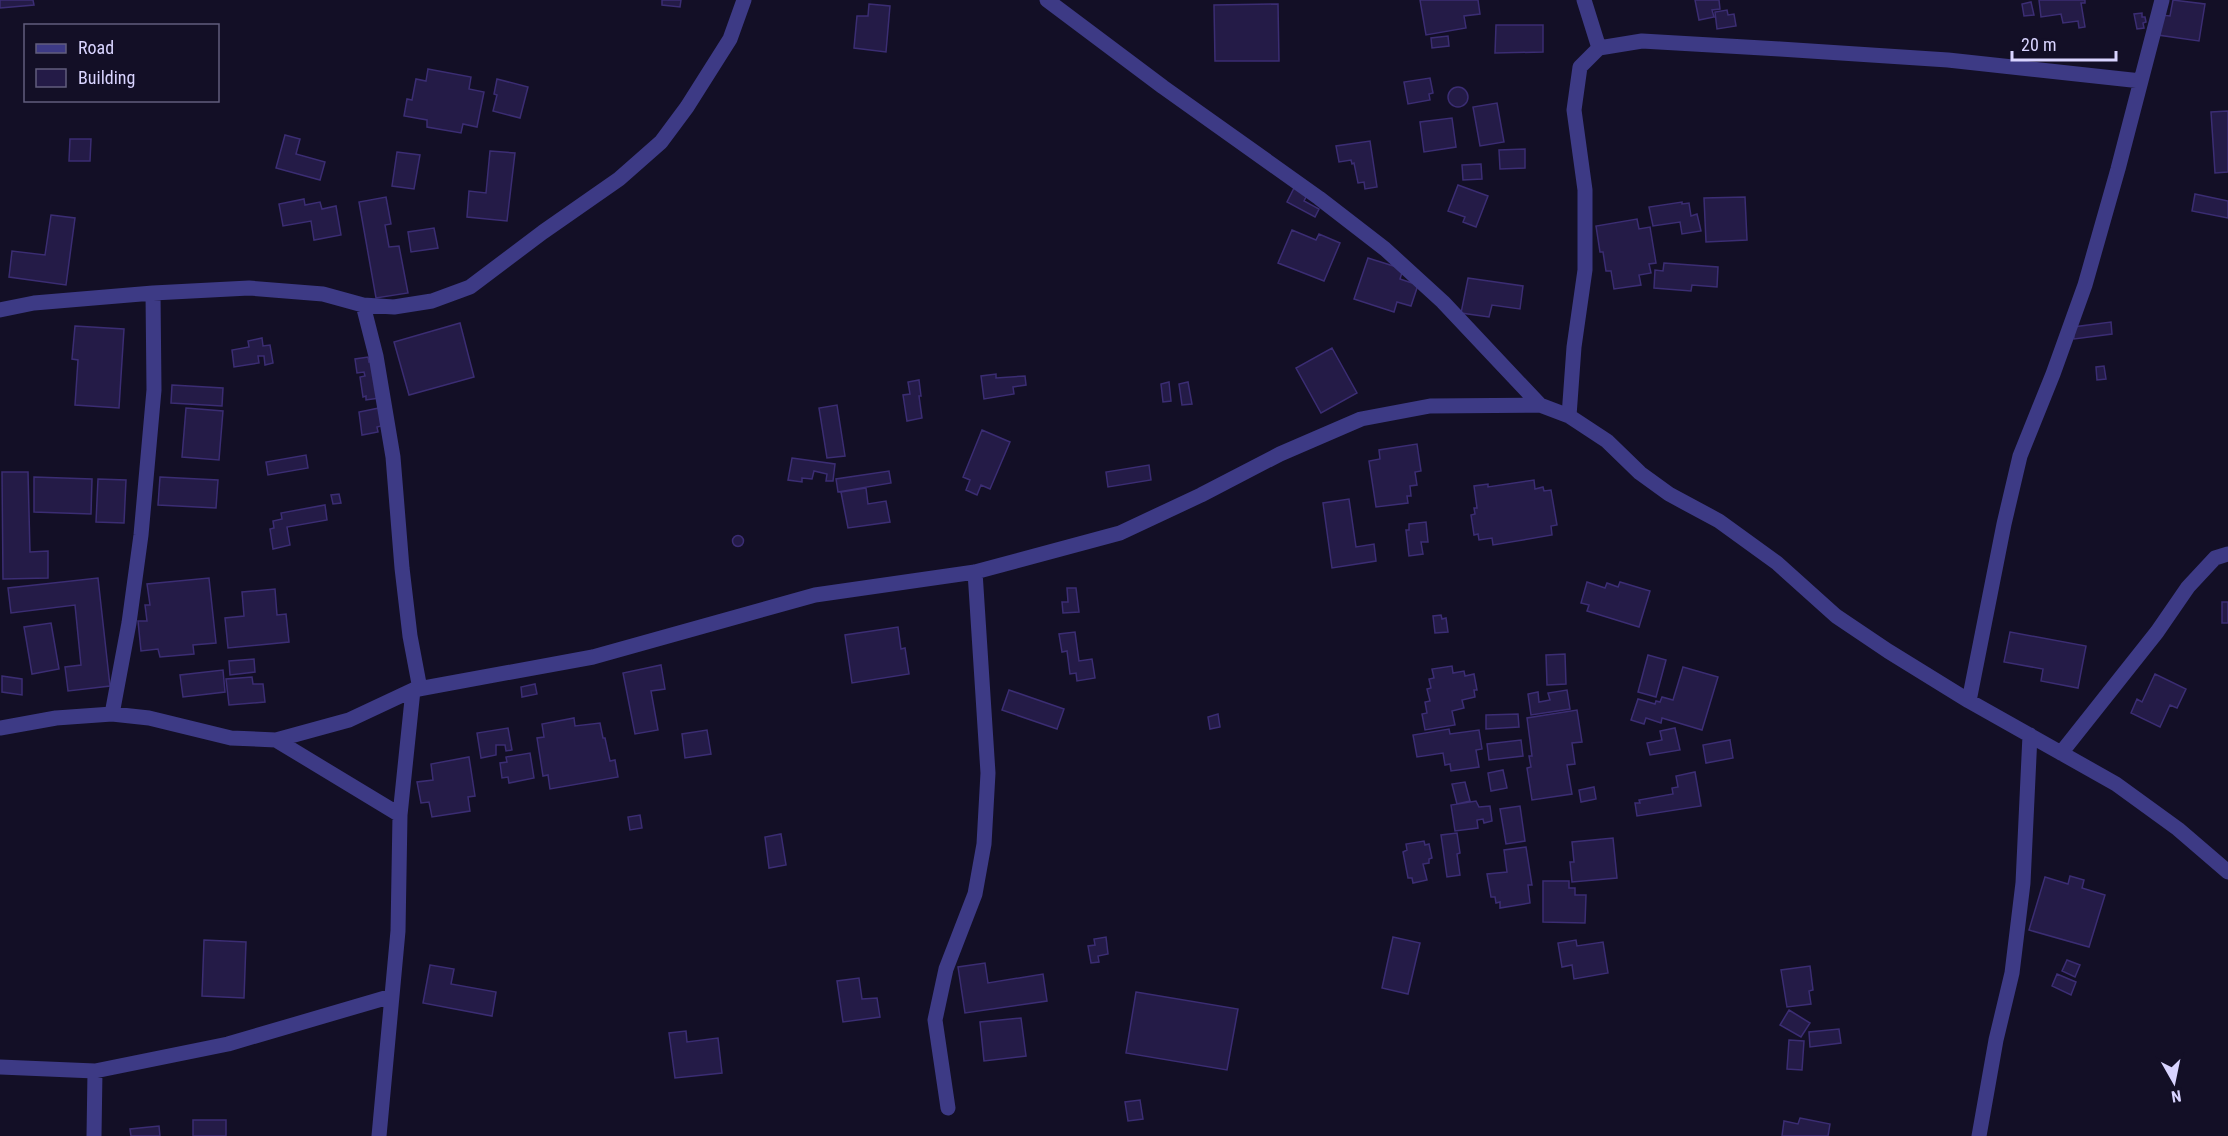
<svg xmlns="http://www.w3.org/2000/svg" width="2228" height="1136" viewBox="0 0 2228 1136" font-family="'Roboto Condensed',sans-serif">
  <rect width="100%" height="100%" fill="#130f26"/>
  <path fill="#241b47" stroke="#3b2d73" stroke-width="1.5" d="M0 0H33L34 5 0 8Z
    M662 0H681L680 7 662 5Z
    M1420 0H1478L1480 14 1464 16 1466 28 1426 35Z
    M1695 0H1719L1720 9 1712 10 1714 17 1699 20Z
    M2039 0H2085V3H2081L2085 27 2079 28 2078 21 2063 23 2061 14 2041 17Z
    M2173 0 2205 4 2199 41 2158 35 2162 15 2170 16Z
    M2031 2 2034 15 2024 16 2022 4Z
    M869 4 890 6 886 52 854 48 857 16H868Z
    M1278 4 1279 61H1215L1214 5Z
    M1727 10 1728 15 1734 14 1736 26 1717 29 1715 12Z
    M2142 13V17H2145L2146 22 2143 23 2144 28 2137 29 2134 14Z
    M1496 25H1543V52L1495 53Z
    M1448 36 1449 46 1432 48 1431 38Z
    M428 69 471 77 469 89 484 92 477 127 463 124 461 133 427 127V120L404 116 407 99 412 100 416 79 426 81Z
    M1430 78 1433 93 1429 94 1430 100 1408 104 1404 82Z
    M497 79 528 87 520 118 493 111 497 95 494 94Z
    M1448 97a10 10 0 1 1 20 0a10 10 0 1 1-20 0Z
    M1497 103 1504 142 1480 146 1473 107Z
    M2228 111V172L2215 173 2211 112Z
    M1452 118 1456 147 1424 152 1420 122Z
    M285 135 300 139 296 154 325 162 320 180 276 168Z
    M70 139H91L90 161H69Z
    M1370 141 1377 187 1365 189 1364 182 1358 183 1354 163 1352 164 1351 160 1339 162 1336 146Z
    M1525 149V168L1500 169 1499 150Z
    M490 151 515 153 507 221 467 217 469 191 486 193Z
    M397 152 420 155 414 189 392 186Z
    M1481 164 1482 179 1463 180 1462 165Z
    M1458 185 1488 196 1476 227 1463 222 1465 217 1448 211Z
    M1295 186 1308 193 1304 201 1319 209 1315 217 1287 202Z
    M2195 194 2228 201V218L2192 211Z
    M386 197 391 224 385 225 389 247 399 246 408 293 376 298 359 202Z
    M1745 197 1747 240 1706 242 1704 198Z
    M304 199 305 205 320 202 322 209 336 206 341 235 314 240 311 221 283 226 279 204Z
    M1682 202V204L1689 203 1691 216 1697 214 1701 231 1682 234 1680 222 1653 226 1649 207Z
    M51 215 75 218 66 285 9 277 12 251 45 255Z
    M1637 219 1639 229 1650 227 1656 263 1649 264 1651 273 1639 275 1641 285 1614 289 1611 271H1606L1603 252H1600L1596 226Z
    M434 228 438 248 411 252 408 232Z
    M1292 230 1316 240 1319 234 1340 243 1324 281 1278 263Z
    M1368 258 1403 269 1400 279 1418 285 1411 306 1397 302 1394 312 1354 299Z
    M1664 263 1718 267 1717 287 1692 285 1691 291 1654 288 1655 270 1663 271Z
    M1468 278 1523 286 1520 309 1492 305 1489 317 1461 313Z
    M2111 322 2112 334 2074 339 2073 327Z
    M460 323 474 377 409 395 394 342Z
    M75 326 124 329 119 408 75 405 78 360 72 359Z
    M262 338 263 346 270 345 273 363 265 365 264 356H258L259 363 234 367 232 350 249 347 248 341Z
    M1332 348 1357 393 1321 413 1296 368Z
    M368 357 369 362 373 361 379 398 366 400V396L363 397 360 377 365 376 364 372 357 373 355 359Z
    M2104 366 2106 379 2097 380 2096 367Z
    M996 374V378L1025 376 1026 385 1013 387 1014 394 984 399 981 376Z
    M919 380 921 396H919L922 418 907 421 903 395 910 394 908 382Z
    M1169 382 1171 401 1163 402 1161 384Z
    M1188 382 1192 404 1182 405 1179 384Z
    M172 385 223 388 222 406 171 403Z
    M837 405 845 456 827 458 819 408Z
    M186 408 223 411 219 460 182 457Z
    M379 408 381 426 377 427 378 432 362 435 359 412Z
    M982 430 1010 442 990 489 981 485 977 495 966 490 970 480 963 477Z
    M1417 444 1421 471 1415 472 1417 485 1410 486 1411 496H1407L1408 503 1376 507 1369 461 1380 459 1379 450Z
    M306 455 308 468 268 475 266 462Z
    M792 458 835 464 833 481H826L827 474 814 471 812 479 802 478V482L788 480Z
    M1149 465 1151 480 1108 487 1106 472Z
    M889 471 891 483 838 492 836 479Z
    M2 472H28L30 552 48 551V578L3 579Z
    M34 477 92 479 91 514 34 512Z
    M160 477 218 480 216 508 158 505Z
    M98 479 126 480 124 523 96 522Z
    M1534 480 1535 489 1543 487 1544 491 1551 490 1557 525 1551 526 1552 535 1493 545 1492 538 1479 540 1478 534 1474 535 1471 515 1475 514 1474 508H1477L1474 486 1488 484V487Z
    M866 488 868 504 886 501 890 522 848 528 841 492Z
    M339 494 341 503 333 504 331 495Z
    M1349 499 1356 547 1374 544 1376 561 1332 568 1323 503Z
    M325 505 327 520 287 527 290 545 273 549 270 529 274 528 273 521 282 519 281 513Z
    M1426 522 1428 542H1421L1423 554 1409 556 1406 530H1409V524Z
    M732.5 541a5.5 5.5 0 1 1 11 0a5.5 5.5 0 1 1-11 0Z
    M98 578 110 686 68 691 65 667 81 665 75 605 11 613 8 588Z
    M209 578 216 643 193 645 194 654 160 657 158 649 141 651 138 621H147L145 605H150L147 584Z
    M1587 582 1605 588 1607 583 1618 587 1620 582 1650 591 1639 627 1587 611 1589 605 1581 603Z
    M1067 588H1076L1079 612 1063 613 1062 602H1068Z
    M275 589 277 615 286 614 289 642 228 648 225 618 244 616 242 592Z
    M2222 602H2228V623H2222Z
    M1441 615 1442 619 1446 618 1448 632 1435 633 1433 616Z
    M51 623 59 669 32 674 24 627Z
    M898 627 901 649 905 648 909 674 852 683 845 635Z
    M1075 632 1079 661 1092 659 1095 678 1077 681 1076 673 1070 674 1067 651 1062 652 1059 634Z
    M2010 632 2086 646 2078 688 2041 681 2043 669 2004 662Z
    M1565 654 1566 684 1547 685 1546 655Z
    M1648 655 1666 660 1656 697 1638 692Z
    M254 659 255 672 230 675 229 661Z
    M661 665 665 689 651 691 658 730 635 734 623 673Z
    M1452 666 1453 673 1464 671 1465 676 1474 674 1477 690H1474L1475 697 1462 700 1464 708 1452 711 1455 725 1425 730 1422 714 1427 713 1425 702 1430 701 1427 689 1431 688 1429 679 1434 678 1432 669Z
    M1683 667 1718 677 1702 730 1662 718 1661 723 1646 718 1644 724 1631 720 1638 699 1655 704 1656 701 1660 702 1662 697 1673 700Z
    M223 670 225 692 183 697 180 675Z
    M2155 674 2186 689 2177 708 2170 705 2160 727 2131 713 2137 699 2142 702Z
    M2 676 22 679V695L2 692Z
    M252 677 253 684H263L265 702 229 705 226 679Z
    M535 684 537 694 522 697 521 687Z
    M1009 690 1064 709 1057 729 1002 710Z
    M1567 690 1570 709 1531 715 1528 694 1538 692 1539 702 1550 700 1548 693Z
    M1577 710 1582 742 1572 743 1575 764 1567 765 1572 794 1532 800 1527 768 1531 767 1529 756H1532L1527 718Z
    M1218 714 1220 727 1210 729 1208 717Z
    M1518 714 1519 727 1486 729V715Z
    M574 718 575 726 600 723 603 738H605L610 761 615 760 618 777 550 789 548 775 543 776 537 738 544 737 542 724Z
    M508 728 512 750 506 751 505 745H496V755L481 758 477 733Z
    M1675 728 1680 750 1650 755 1647 743 1662 740 1660 731Z
    M1449 729 1450 734 1479 730 1482 749 1476 750 1479 767 1451 771 1450 764 1445 765 1443 753 1417 757 1413 735Z
    M707 730 711 754 685 758 682 734Z
    M1521 740 1523 756 1489 760 1487 744Z
    M1730 740 1733 758 1706 763 1703 745Z
    M530 753 534 778 509 783 508 777 502 778 500 763 507 762 506 757Z
    M469 757 475 796 468 797 470 811 432 817 429 802 421 803 417 782 433 780 431 764Z
    M1503 770 1507 788 1491 791 1488 773Z
    M1695 772 1701 806 1637 816 1635 803H1640L1639 800 1673 794 1672 788 1678 787 1676 776Z
    M1465 782 1470 801 1457 804 1452 784Z
    M1594 787 1596 799 1581 802 1579 790Z
    M1476 801 1479 807 1490 806 1492 821 1484 823 1483 819 1477 820 1478 828 1455 831 1451 805Z
    M1520 806 1525 841 1506 844 1500 809Z
    M640 815 642 828 630 830 628 817Z
    M1457 833 1460 853 1457 854 1460 875 1447 877 1441 835Z
    M781 834 786 865 769 868 765 837Z
    M1613 838 1617 878 1572 882 1570 862H1574L1572 842Z
    M1424 841 1425 845 1429 844 1432 858 1429 859V863L1423 864 1427 880 1413 883 1412 878H1408L1403 852 1407 850 1406 844Z
    M1526 847 1532 885H1528L1530 903 1500 908V902L1496 903 1495 897H1491L1487 874 1507 872 1504 850Z
    M2070 876 2084 880 2082 888 2105 895 2089 947 2029 930 2045 877 2068 884Z
    M1543 881H1569V888H1575V895H1586L1585 923 1543 922Z
    M1106 937 1108 954 1098 956 1099 962 1091 963 1088 946 1095 945 1094 939Z
    M1393 937 1420 943 1408 994 1382 988Z
    M204 940 246 942 244 998 202 996Z
    M1576 940 1577 946 1603 942 1608 973 1574 979 1572 965 1562 967 1558 943Z
    M2067 960 2080 965 2075 977 2062 971Z
    M985 963 988 983 1043 974 1047 1001 965 1013 958 967Z
    M430 965 454 969 451 984 496 992 492 1016 423 1003Z
    M1810 966 1813 990 1809 991 1811 1004 1787 1007 1781 970Z
    M2057 974 2076 982 2071 995 2052 986Z
    M859 978 862 999 877 998 880 1017 843 1022 837 981Z
    M1136 992 1238 1009 1227 1070 1126 1053Z
    M1789 1010 1810 1023 1801 1037 1780 1025Z
    M1021 1018 1026 1056 984 1061 980 1022Z
    M1839 1029 1841 1043 1810 1047 1809 1032Z
    M686 1031 687 1042 718 1038 722 1073 675 1078 669 1033Z
    M1789 1040 1804 1041 1802 1070 1787 1069Z
    M1140 1100 1143 1119 1128 1121 1125 1102Z
    M1800 1118 1830 1124 1828 1136H1782L1784 1121 1798 1124Z
    M193 1120H226V1136H193Z
    M159 1126 160 1136H131L130 1129Z"/>
  <g fill="none" stroke-linecap="round" stroke-linejoin="round">
    <path stroke="#3d3a85" stroke-width="15" d="M1047 0 1163 87 1319 198 1385 249 1443 302 1540 405
      M1584 0 1599 48
      M363 305 376 356 393 457 402 568 410 636 420 689
      M0 310 34 303 153 293 249 288 323 294 363 305 394 307 432 301 470 287 543 232 619 179 661 142 687 107 730 39 744 0
      M1569 416 1574 347 1585 270V190L1574 110 1580 67 1599 48 1642 41 1780 49 1948 60 2141 81
      M1969 701 2004 524 2020 456 2053 374 2085 285 2118 169 2162 0
      M112 714 129 623 141 535 154 390 153 293
      M0 728 56 718 112 714 149 718 231 738 276 740 349 720 413 690 593 657 815 595 975 572 1120 533 1201 495 1280 454 1361 419 1430 406 1540 405 1569 416 1607 441 1640 473 1669 494 1719 521 1777 563 1836 616 1888 651 1969 701 2116 784 2178 829 2228 872
      M276 740 400 815
      M2061 753 2157 632 2188 587 2215 558 2228 554
      M0 1067 95 1071 228 1044 392 996
      M948 1108 935 1020 946 969 975 894 984 844 988 773 975 572
      M94 1136 95 1071
      M379 1136 398 931 400 815 413 690
      M1979 1136 1996 1040 2012 973 2023 883 2030 735"/>
  </g>
  <rect x="24" y="24" width="195" height="78" fill="#130f26" stroke="#625e7d" stroke-width="1.5"/>
  <rect x="36" y="44" width="30" height="9" fill="#3d3a85" stroke="#625e7d" stroke-width="1.5"/>
  <text x="78" y="54" font-size="18" fill="#d9d4ff">Road</text>
  <rect x="36" y="69" width="30" height="18" fill="#241b47" stroke="#625e7d" stroke-width="1.5"/>
  <text x="78" y="84" font-size="18" fill="#d9d4ff">Building</text>
  <g transform="translate(2174 1082) rotate(171)" stroke="#130f26" stroke-width="4.5" paint-order="stroke">
  <path d="M0-4.5L10 22L0 15L-10 22Z" fill="#d9d4ff"/>
  <text y="-9" font-size="16" font-weight="bold" text-anchor="middle" fill="#d9d4ff">N</text>
  </g>
  <path d="M2012 51v9h104v-9" fill="none" stroke="#d9d4ff" stroke-width="3"/>
  <text x="2021" y="51" font-size="18" fill="#d9d4ff" stroke="#130f26" stroke-width="4.5" paint-order="stroke">20 m</text>
</svg>
